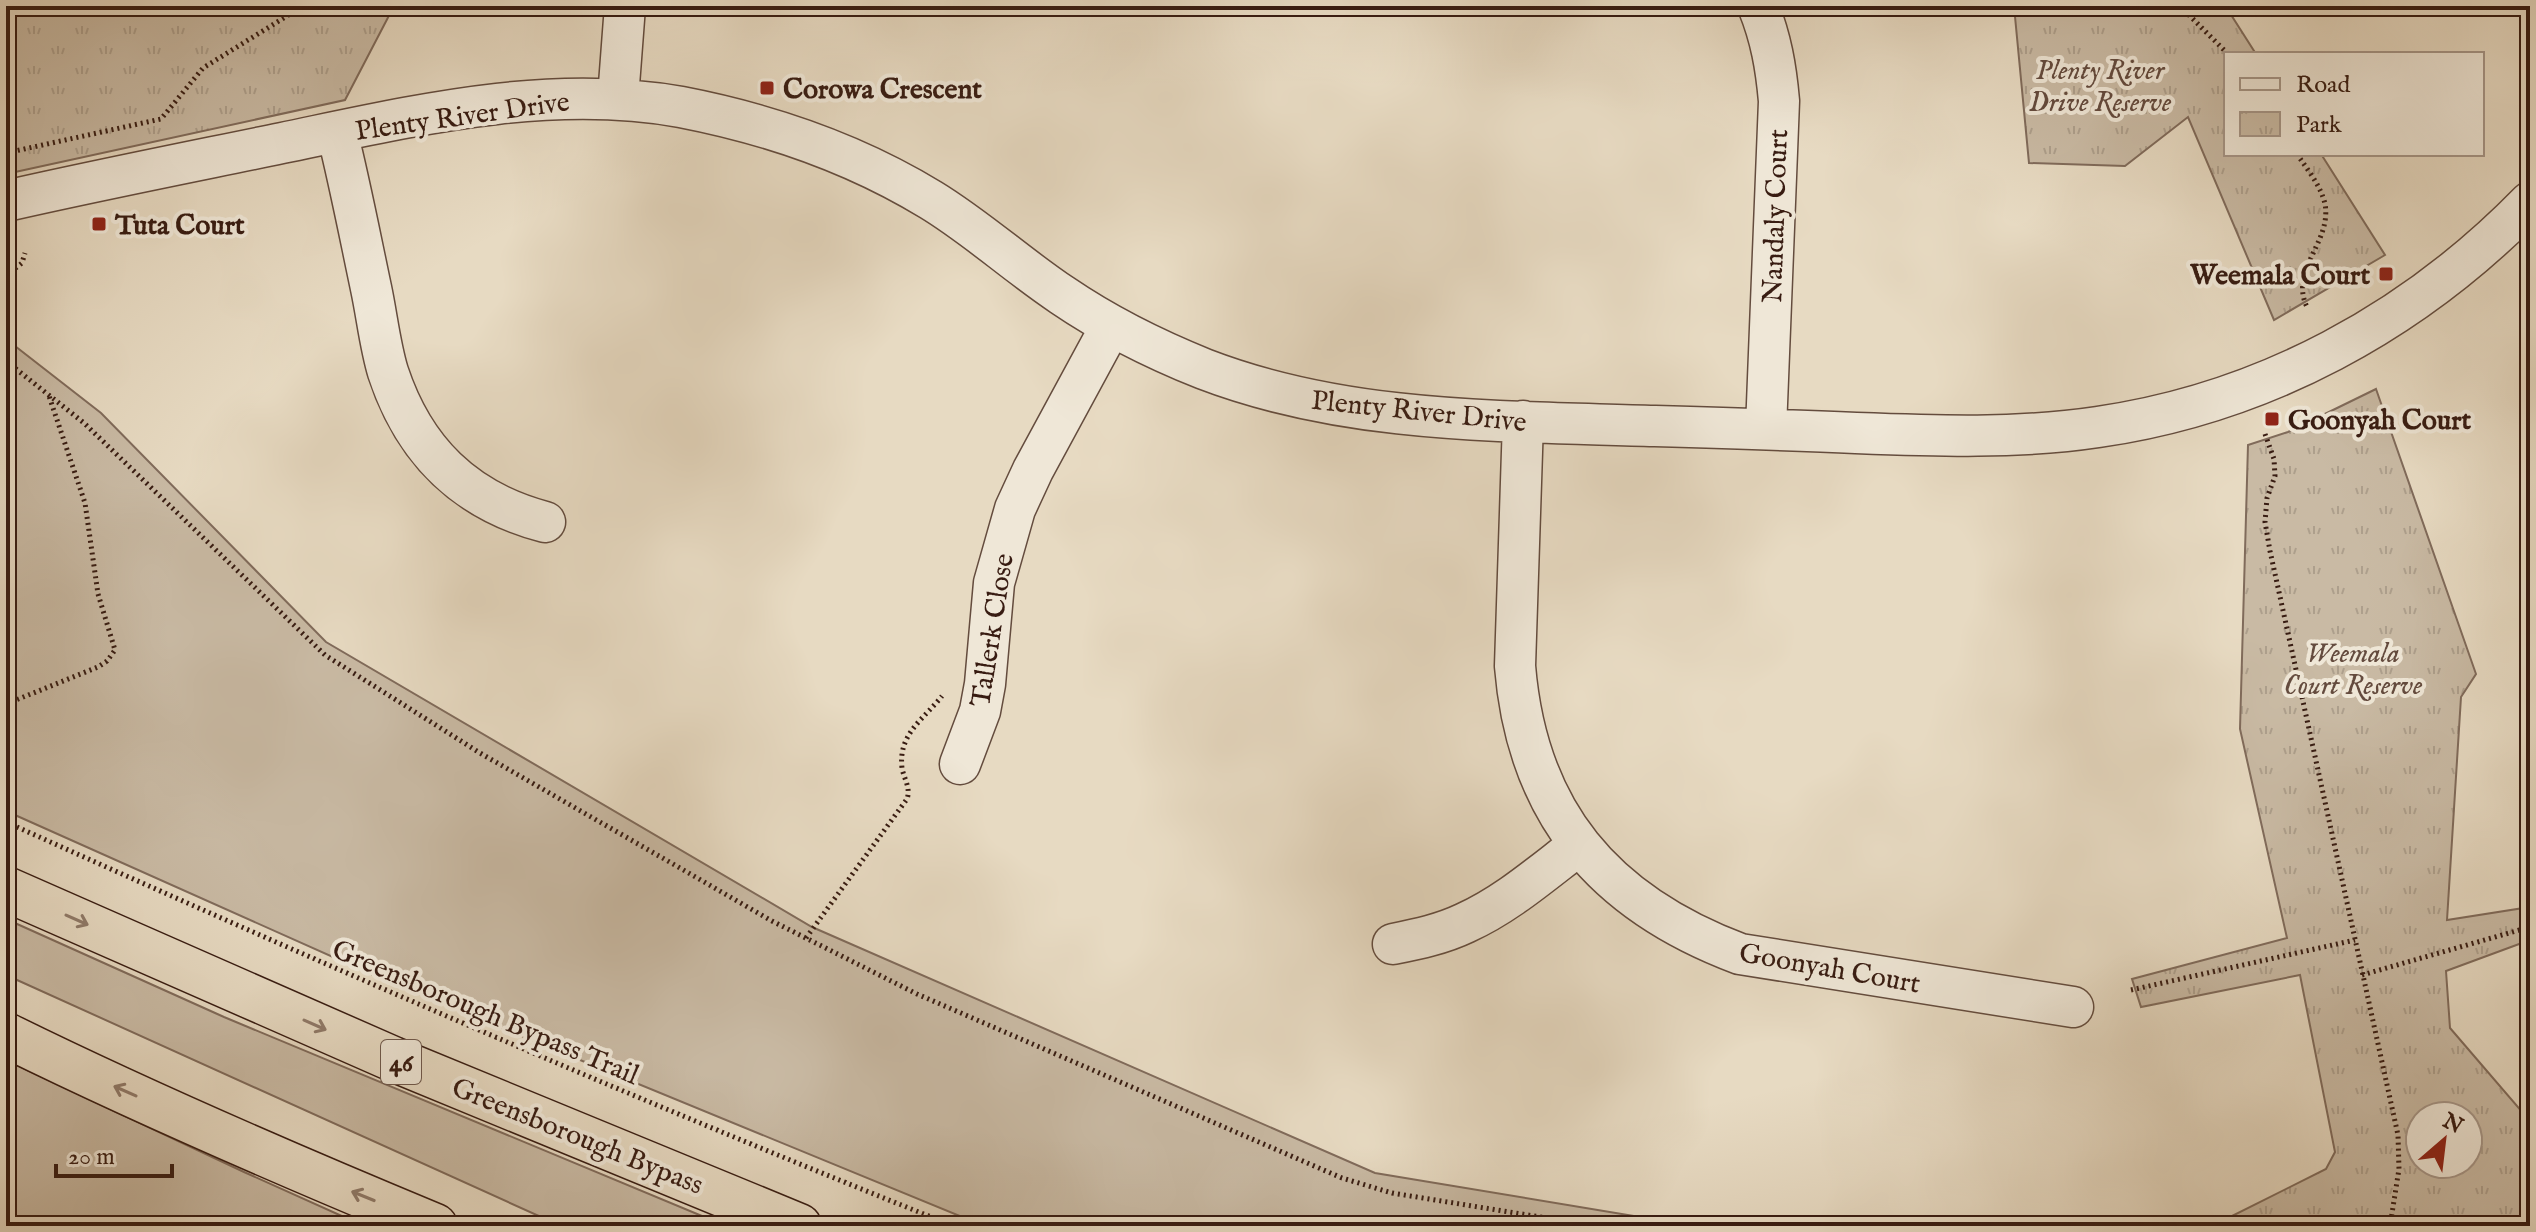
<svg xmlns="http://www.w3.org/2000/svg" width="2536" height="1232" viewBox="0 0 2536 1232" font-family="'IM FELL English',serif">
  <defs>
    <pattern id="park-tufts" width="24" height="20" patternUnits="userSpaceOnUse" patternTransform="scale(2)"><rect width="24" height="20" fill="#c9baa4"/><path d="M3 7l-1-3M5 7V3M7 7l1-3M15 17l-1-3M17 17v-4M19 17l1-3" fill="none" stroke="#ad9f8c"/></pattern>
  </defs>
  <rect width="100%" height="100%" fill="#e7dac2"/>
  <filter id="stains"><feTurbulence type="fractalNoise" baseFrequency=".0025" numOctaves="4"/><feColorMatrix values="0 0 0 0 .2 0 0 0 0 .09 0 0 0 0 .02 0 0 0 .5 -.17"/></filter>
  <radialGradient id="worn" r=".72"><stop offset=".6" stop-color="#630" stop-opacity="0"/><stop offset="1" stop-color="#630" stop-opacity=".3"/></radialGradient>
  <path fill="#c9baa4" stroke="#806b5b" stroke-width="2" d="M6 339 101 413 326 642 812 927 1375 1173 1694 1226H984L371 974 6 811Z
    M6 919 224 1017 726 1226H561L6 975Z
    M6 1060 244 1172 364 1226H6Z"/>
  <path fill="url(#park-tufts)" stroke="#806b5b" stroke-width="2" fill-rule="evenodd" d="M6 6H394L345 100 6 174Z
    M2014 6H2231L2228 10 2256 54H2226V154H2321L2385 255 2274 320 2188 117 2125 166 2029 163Z
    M2376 389 2476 674 2461 697 2447 920 2530 907V940L2446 971 2450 1028 2530 1121V1226H2212L2326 1169 2335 1152 2300 975 2141 1007 2132 979 2287 938 2240 729 2248 445 2288 432ZM2420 1116H2468V1164H2420Z"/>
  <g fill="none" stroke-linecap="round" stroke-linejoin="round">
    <g stroke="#644c3e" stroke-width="43">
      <path id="minor" d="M1758 6C1771 38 1776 67 1779 101L1766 429
        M618 98 625 6
        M337 132C350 184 360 236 371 288 377 316 380 346 388 372 414 451 465 501 545 522
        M6 201C98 180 190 162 282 143 413 116 547 83 681 107 769 124 854 153 931 200 977 228 1017 265 1062 295 1106 325 1154 349 1204 369 1347 424 1504 421 1655 426 1722 428 1789 430 1856 433 1937 436 2018 439 2098 427 2264 403 2413 322 2530 202
        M1523 421 1515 666C1527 813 1604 903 1740 954L2073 1007
        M960 764 980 711 985 684 994 583 1015 509 1033 470 1111 326
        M1393 944C1418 939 1442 934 1465 923 1507 904 1542 873 1579 845"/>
    </g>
    <g stroke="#381c12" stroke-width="47">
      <path id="highway" d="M6 889 393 1059 799 1226
        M6 1035C146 1104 290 1166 435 1226"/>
    </g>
    <path stroke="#381c12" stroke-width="5" stroke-dasharray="2 4" stroke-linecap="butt" d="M2180 6 2228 54
      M6 153 161 119 203 68 303 6
      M2297 154C2307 169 2321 186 2325 204 2332 242 2289 270 2307 307
      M6 276 22 263 25 253
      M6 361 84 423 325 655 480 753 772 921 917 994 1342 1178 1392 1193 1596 1226
      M2265 434 2274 459 2275 476 2267 498 2265 522 2270 551 2398 1135 2399 1169 2390 1226
      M6 704 98 667 107 661 115 650 98 594 85 503 49 396
      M6 822C319 963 634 1099 954 1226
      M806 938 907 799C911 788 904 779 902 768 898 734 923 720 942 696
      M2362 975 2530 927
      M2131 990 2355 940"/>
    <use href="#minor" stroke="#efe7d7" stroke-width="40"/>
    <use href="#highway" stroke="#e7dac2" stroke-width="44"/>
  </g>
  <defs><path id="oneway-shaft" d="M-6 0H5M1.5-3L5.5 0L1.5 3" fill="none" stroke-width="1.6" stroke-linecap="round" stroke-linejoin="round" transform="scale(2)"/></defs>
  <g stroke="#907b6a">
    <use href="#oneway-shaft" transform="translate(77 920) rotate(24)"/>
    <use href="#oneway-shaft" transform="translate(315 1025) rotate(24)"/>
    <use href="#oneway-shaft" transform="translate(125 1091) rotate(-156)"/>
    <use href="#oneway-shaft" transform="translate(363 1196) rotate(-158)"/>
  </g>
  <g fill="#8f2418" stroke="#efe7d7" stroke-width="3">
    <rect x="759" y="80" width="16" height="16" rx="4"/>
    <rect x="91" y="216" width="16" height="16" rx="4"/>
    <rect x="2378" y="266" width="16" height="16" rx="4"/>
    <rect x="2264" y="411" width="16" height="16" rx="4"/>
  </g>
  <g text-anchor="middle" stroke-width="8" stroke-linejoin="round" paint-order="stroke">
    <rect fill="#efe7d7" stroke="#6f594d" stroke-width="2" x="381" y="1040" width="40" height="44" rx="6"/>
    <g font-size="26" font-weight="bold" fill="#381c12">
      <text x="401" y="1071">46</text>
    </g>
    <g font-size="28" font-style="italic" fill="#644b3e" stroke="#efe7d7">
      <text x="2100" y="79">Plenty River<tspan x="2100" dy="32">Drive Reserve</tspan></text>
      <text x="2353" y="662">Weemala<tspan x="2353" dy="32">Court Reserve</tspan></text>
    </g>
    <g font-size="28" font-weight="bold" fill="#381c12" stroke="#efe7d7" text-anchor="start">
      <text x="783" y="98">Corowa Crescent</text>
      <text x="115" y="234">Tuta Court</text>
      <text x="2370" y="284" text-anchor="end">Weemala Court</text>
      <text x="2288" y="429">Goonyah Court</text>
    </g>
    <g font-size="28" fill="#381c12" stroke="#efe7d7">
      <text transform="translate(462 115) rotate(-8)" y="10">Plenty River Drive</text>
      <text transform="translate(1774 216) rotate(-88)" y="10">Nandaly Court</text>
      <text transform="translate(1419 410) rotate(6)" y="10">Plenty River Drive</text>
      <text transform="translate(991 630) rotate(-81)" y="10">Tallerk Close</text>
      <text transform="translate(1830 967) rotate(10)" y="10">Goonyah Court</text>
      <text transform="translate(486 1011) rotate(23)" y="10">Greensborough Bypass Trail</text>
      <text transform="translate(578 1135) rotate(22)" y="10">Greensborough Bypass</text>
    </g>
  </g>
  <rect width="2536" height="1232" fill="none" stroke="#e7dac2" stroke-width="32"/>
  <rect x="8" y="8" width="2520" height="1216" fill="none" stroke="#381c12" stroke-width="4"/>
  <rect x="16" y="16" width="2504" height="1200" fill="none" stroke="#381c12" stroke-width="2"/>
  <rect x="2224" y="52" width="260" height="104" fill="#efe7d7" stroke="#a69688" stroke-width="2"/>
  <rect x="2240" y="78" width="40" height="12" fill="#efe7d7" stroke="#a69688" stroke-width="2"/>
  <text x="2296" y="92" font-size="24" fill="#381c12">Road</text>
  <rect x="2240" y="112" width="40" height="24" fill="url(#park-tufts)" stroke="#a69688" stroke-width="2"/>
  <text x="2296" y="132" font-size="24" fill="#381c12">Park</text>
  <g transform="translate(2444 1140) rotate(28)"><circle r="38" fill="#efe7d7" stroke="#a69688" stroke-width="2"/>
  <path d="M0-6L14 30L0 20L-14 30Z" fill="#8f2418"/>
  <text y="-12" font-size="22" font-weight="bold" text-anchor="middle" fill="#381c12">N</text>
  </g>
  <path d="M56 1164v12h116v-12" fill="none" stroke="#381c12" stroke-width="4"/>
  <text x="68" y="1164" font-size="24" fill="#381c12" stroke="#efe7d7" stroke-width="6" paint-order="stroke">20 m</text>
  <rect width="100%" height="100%" filter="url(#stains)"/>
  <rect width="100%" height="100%" fill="url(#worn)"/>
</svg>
